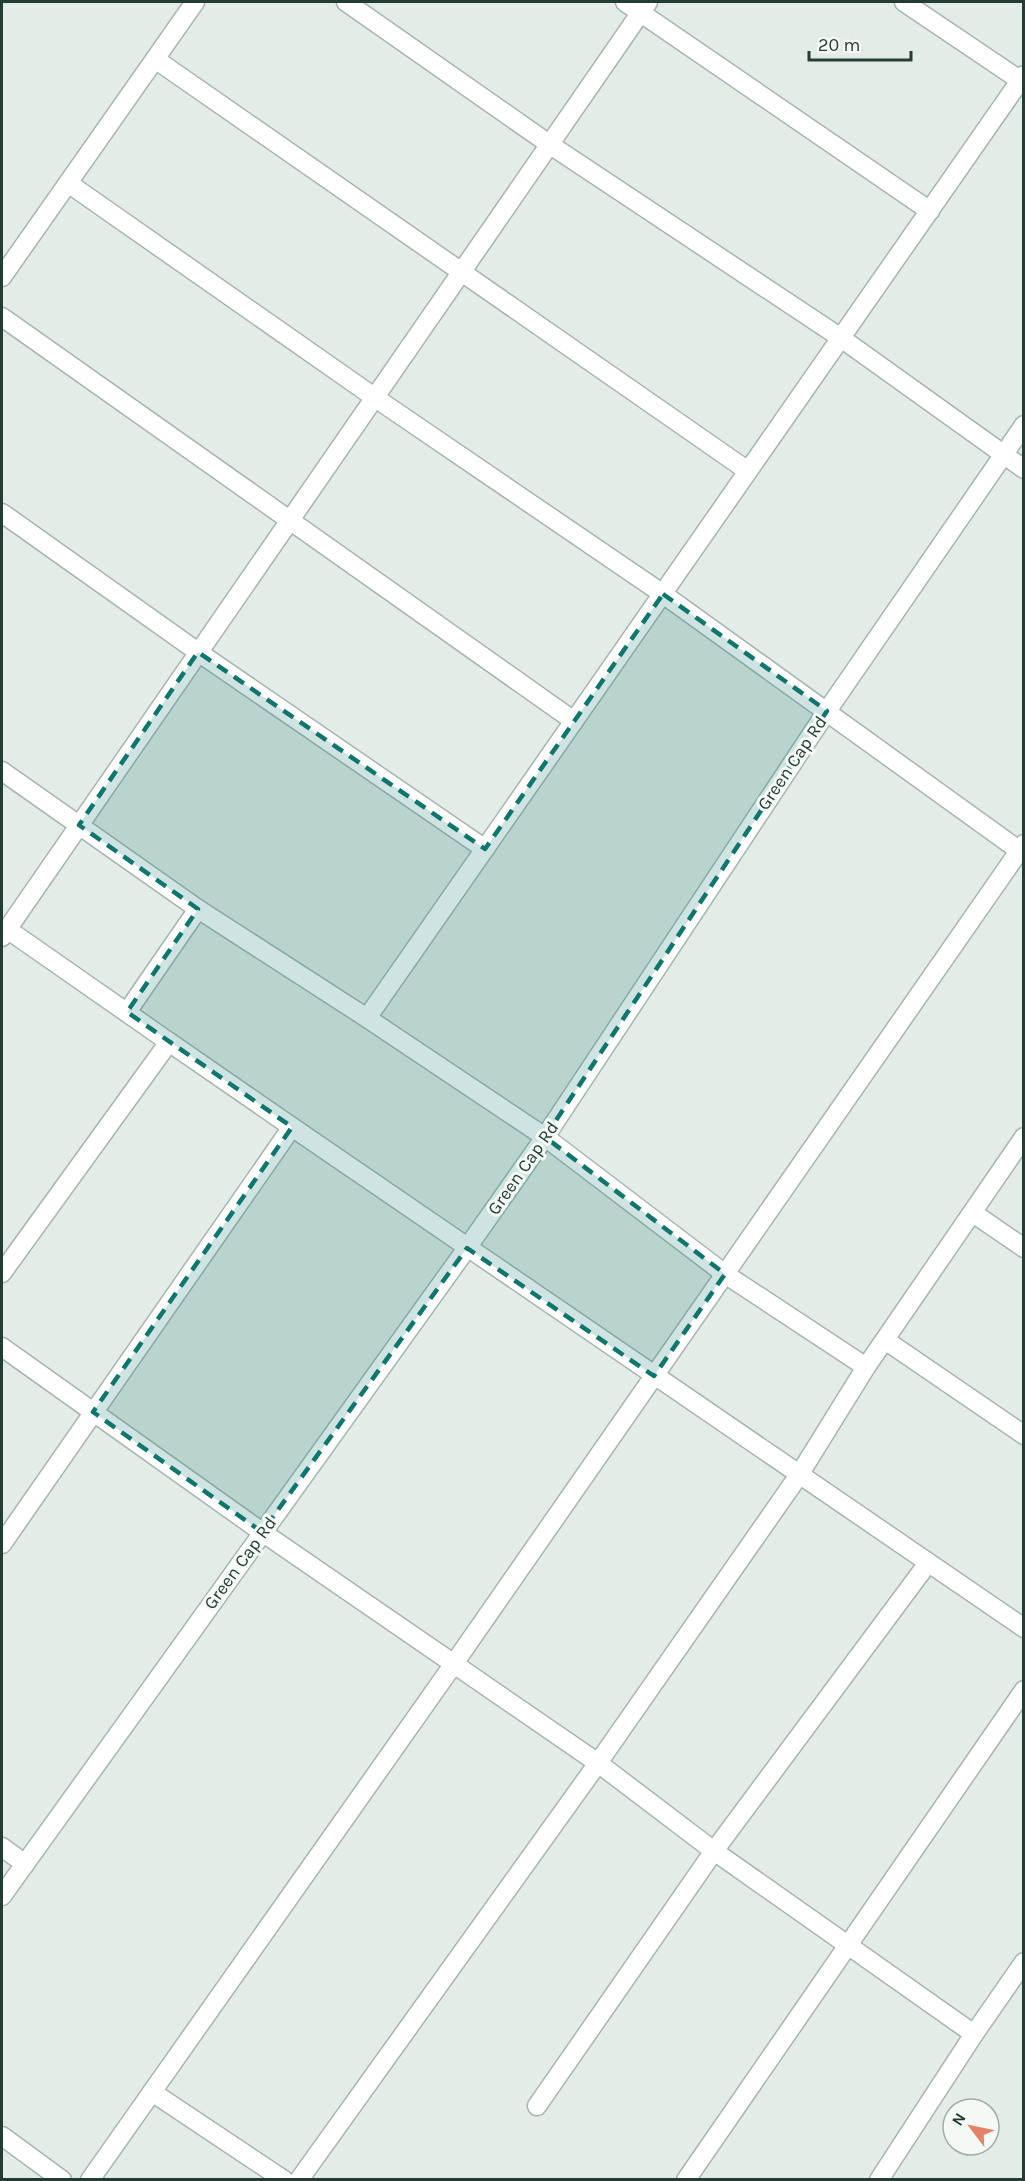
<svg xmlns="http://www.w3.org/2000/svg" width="1025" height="2181" font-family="Karla,sans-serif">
<rect width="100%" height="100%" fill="#e4ece8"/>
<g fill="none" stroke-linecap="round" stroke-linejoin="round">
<!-- street casing -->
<g stroke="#a7b4af" stroke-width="21">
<g id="street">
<path d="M346 2 549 144 841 338 1024 469"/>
<path d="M625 2 930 211"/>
<path d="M904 2 1024 83"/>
<path d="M155 59 748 471"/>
<path d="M68 183 374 397 663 594 1024 854"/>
<path d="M2 277 195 2"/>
<path d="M2 317 574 721"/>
<path d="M2 513 198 652 485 849"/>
<path d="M2 771 198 909 367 1018"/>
<path d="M2 937 648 2"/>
<path d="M127 1012 198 909"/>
<path d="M169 1042 292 1127"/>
<path d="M973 1213 1024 1248"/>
<path d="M2 1273 169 1042 7 929"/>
<path d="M885 1340 1024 1435"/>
<path d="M2 1347 262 1532 598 1763 714 1851 974 2034 879 2180"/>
<path d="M866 1367 725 1274 545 1137 367 1018 1024 75"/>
<path d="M2 1544 292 1127 1024 1628"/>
<path d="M2 1847 25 1864"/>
<path d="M974 2034 1024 1962"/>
<path d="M152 2092 453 1665 1024 844"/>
<path d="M537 2106 714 1851 928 1563"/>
<path d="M2 2136 62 2180"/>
<path d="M90 2180 152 2092 284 2180"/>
<path d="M299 2180 598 1763 799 1475 866 1367 1024 1137"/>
<path d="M686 2180 1024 1690"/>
</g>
</g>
<!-- secondary casing -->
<g stroke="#a3b7af" stroke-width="21">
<path id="secondary" d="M2 1896 467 1248 545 1137 827 711 1024 425"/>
</g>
<!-- street -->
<use href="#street" stroke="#fff" stroke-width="18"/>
<!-- secondary -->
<use href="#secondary" stroke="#fff" stroke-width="18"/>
</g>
<!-- marked area -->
<path fill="#0f766e" fill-opacity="0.2" stroke="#0f766e" stroke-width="4.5" stroke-dasharray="12 8" stroke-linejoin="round" d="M663 594 827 711 545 1137 725 1274 654 1376 467 1248 262 1532 93 1412 292 1127 127 1012 198 909 79 825 198 652 485 849Z"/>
<g text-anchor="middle" stroke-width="6" stroke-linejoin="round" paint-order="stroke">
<!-- street labels -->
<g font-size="18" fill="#253c35" stroke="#f4f9f6">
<text transform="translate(792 763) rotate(-56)" y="6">Green Cap Rd</text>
<text transform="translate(523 1168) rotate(-55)" y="6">Green Cap Rd</text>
<text transform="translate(240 1563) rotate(-54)" y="6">Green Cap Rd</text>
</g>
</g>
<!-- border -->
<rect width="1025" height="2181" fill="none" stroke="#253c35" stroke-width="6"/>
<!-- north arrow -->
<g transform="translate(971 2127) rotate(302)"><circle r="28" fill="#f4f9f6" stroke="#a1ada9" stroke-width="1.5"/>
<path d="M0-4.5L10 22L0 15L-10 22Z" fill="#e58369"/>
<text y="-9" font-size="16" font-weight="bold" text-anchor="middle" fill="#253c35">N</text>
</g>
<!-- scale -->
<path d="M809 51v9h102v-9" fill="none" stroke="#253c35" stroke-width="3"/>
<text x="818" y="51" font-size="18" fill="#253c35" stroke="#f4f9f6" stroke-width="4.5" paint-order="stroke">20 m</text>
</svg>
